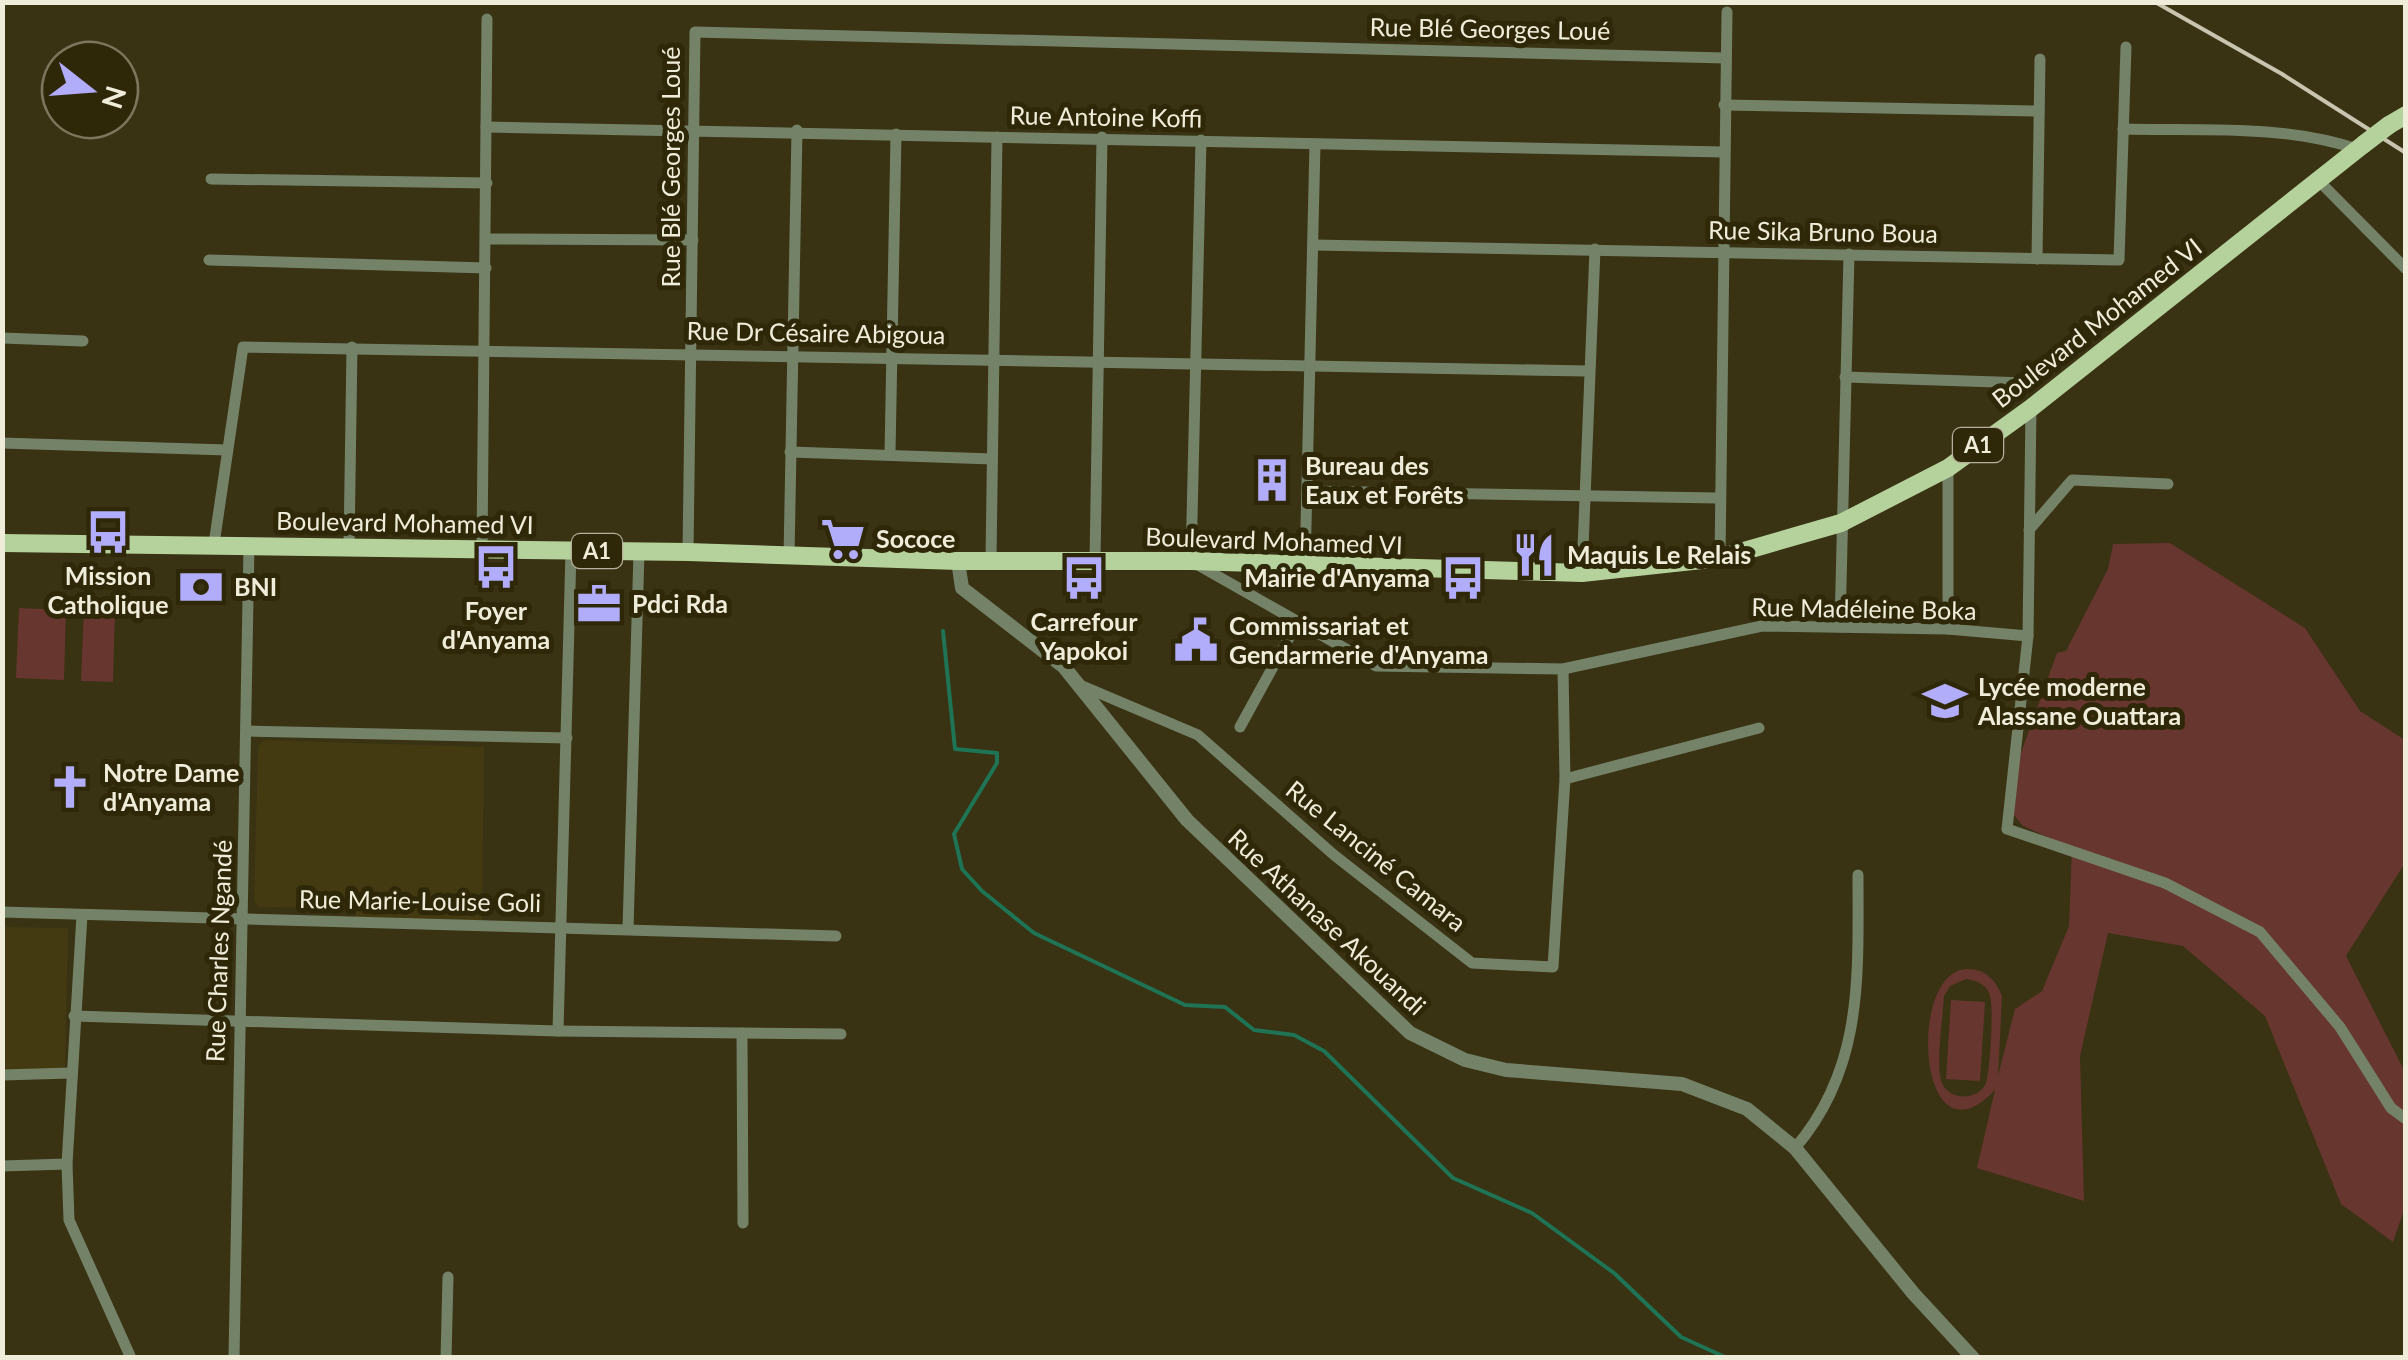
<svg xmlns="http://www.w3.org/2000/svg" width="2408" height="1360" font-family="Lato,sans-serif">
<rect width="100%" height="100%" fill="#393213"/>
<!-- built -->
<g fill="#433a12">
<path d="M265 740 484 747 482 924 356 921V909L259 907 254 901 258 746Z"/>
<path d="M3 927 68 928 65 1071 3 1069Z"/>
</g>
<!-- green -->
<g fill="#67362f" fill-rule="evenodd">
<path d="M2170 543 2305 628 2360 711 2405 740V863L2346 956 2405 1072V1207L2393 1242 2341 1204 2265 1016 2183 946 2108 933 2080 1056 2084 1201 1977 1168 1995 1090C1917 1173 1906 968 1968 969 1986 969 1996 981 2002 996L1998 1076 2015 1009 2042 991 2069 926 2072 848 2023 826 2014 815 2018 761 2057 653 2066 651 2108 569 2113 544ZM1966 979C1977 981 1987 984 1990 996 1994 1008 1990 1071 1986 1083 1978 1101 1950 1101 1942 1083 1935 1067 1943 1016 1944 996L1950 986Z"/>
<path d="M84 607 115 608 113 682 81 681Z"/>
<path d="M19 608 66 610 64 680 16 678Z"/>
<path d="M1951 1000 1985 1002 1980 1081 1946 1079Z"/>
</g>
<g fill="none" stroke-linecap="round" stroke-linejoin="round">
<!-- stream -->
<path stroke="#1e7455" stroke-width="4" d="M943 631 955 749 997 753V763L954 834 962 869 982 891 1034 933 1185 1005 1225 1007 1254 1030 1294 1035 1324 1051 1453 1178 1532 1213 1614 1273 1681 1337 1727 1358"/>
<!-- minor -->
<g stroke="#748268" stroke-width="11">
<path d="M1724 105 2039 111"/>
<path d="M486 127 1724 152"/>
<path d="M2123 129C2201 131 2282 124 2357 149"/>
<path d="M1201 140 1191 561 1376 666 1563 669 1762 626 1948 629 2028 636"/>
<path d="M211 179 487 183"/>
<path d="M2321 183 2406 269"/>
<path d="M487 239 693 240"/>
<path d="M1313 245 2119 260 2126 47"/>
<path d="M2037 259 2040 59"/>
<path d="M209 260 486 268"/>
<path d="M2 338 83 341"/>
<path d="M1845 377 2027 383"/>
<path d="M2031 408 2028 636 2007 829 2165 883 2260 932 2340 1027 2391 1108 2406 1119"/>
<path d="M2 443 227 450"/>
<path d="M790 452 992 459"/>
<path d="M890 454 896 134"/>
<path d="M1948 468V629"/>
<path d="M1308 491 1717 498"/>
<path d="M2029 530 2072 480 2168 484"/>
<path d="M214 544 243 347 1587 371"/>
<path d="M349 547 352 347"/>
<path d="M482 549 487 19"/>
<path d="M688 552 695 32 1725 58"/>
<path d="M789 557 797 130"/>
<path d="M1720 558 1727 12"/>
<path d="M991 559 997 137"/>
<path d="M1095 561 1102 137"/>
<path d="M1305 568 1315 144"/>
<path d="M1582 573 1595 249"/>
<path d="M1840 627 1849 254"/>
<path d="M1080 685 1198 735 1334 855 1472 963 1553 967 1565 779 1563 669"/>
<path d="M1240 727 1297 623"/>
<path d="M247 731 567 738"/>
<path d="M1565 779 1759 728"/>
<path d="M2 912 836 936"/>
<path d="M82 915 67 1164 69 1220 131 1358"/>
<path d="M628 929 639 552"/>
<path d="M74 1016 558 1031 841 1034"/>
<path d="M558 1031 571 551"/>
<path d="M742 1033 743 1223"/>
<path d="M2 1075 71 1073"/>
<path d="M1795 1148C1864 1068 1858 975 1858 875"/>
<path d="M2 1166 67 1164"/>
<path d="M234 1358 249 545"/>
<path d="M446 1358 448 1277"/>
</g>
<!-- tertiary -->
<path stroke="#748268" stroke-width="14" d="M958 561 962 588 1064 667 1187 820 1410 1033 1465 1060 1506 1070 1682 1084 1747 1109 1795 1148 1913 1293 1973 1358"/>
<!-- primary -->
<g stroke="#b6d29c" stroke-width="18">
<path d="M2389 125 2406 115"/>
<path d="M2 543 688 552 958 561H1191L1582 573 1720 558 1841 523 1948 468 2031 408 2364 144"/>
</g>
<!-- rail -->
<path stroke="#c9c4b0" stroke-width="4" d="M2155 2 2282 74 2406 153"/>
<!-- primary-bridge -->
<path stroke="#b6d29c" stroke-width="18" d="M2364 144 2389 125"/>
</g>
<!-- icons -->
<defs>
<g id="building-bare" transform="scale(3.45)"><path d="M-4-6H4V6H1V3H-1V6H-4ZM-2.5-4.3h1.7v1.8h-1.7ZM.8-4.3h1.7v1.8H.8ZM-2.5-1h1.7V.8h-1.7ZM.8-1h1.7V.8H.8Z" fill="#b2adfa" stroke="#2f2808" stroke-width="2.5" paint-order="stroke"/></g>
<g id="bus-bare" transform="scale(3.45)"><path d="M-5-6H5V4H4V6H2V4H-2V6H-4V4H-5ZM-3.5-4V0h7V-4ZM-3.5 1.2v1.5H-2V1.2ZM2 1.2v1.5H3.5V1.2Z" fill="#b2adfa" stroke="#2f2808" stroke-width="2.5" paint-order="stroke"/></g>
<g id="supermarket-bare" transform="scale(3.45)"><path d="M-6-5.5h2.5l.6 2H6L4.5 2H-2.5L-4.4-4H-6ZM-1.5 3.2a1.3 1.3 0 1 0 .1 0ZM3 3.2a1.3 1.3 0 1 0 .1 0Z" fill="#b2adfa" stroke="#2f2808" stroke-width="2.5" paint-order="stroke"/></g>
<g id="restaurant-bare" transform="scale(3.45)"><path d="M-5-6h1v4h1v-4h1v4h1v-4h1v5L-1.5 .5V6h-2V.5L-5-1ZM5-6V6H3V1.5H1.5Q1.5-4 5-6Z" fill="#b2adfa" stroke="#2f2808" stroke-width="2.5" paint-order="stroke"/></g>
<g id="bank-bare" transform="scale(3.45)"><path d="M-6-4H6V4H-6ZM0-2.3a2.3 2.3 0 1 0 0 4.6a2.3 2.3 0 1 0 0-4.6Z" fill="#b2adfa" stroke="#2f2808" stroke-width="2.5" paint-order="stroke"/></g>
<g id="office-bare" transform="scale(3.45)"><path d="M-6-3h4V-5.5h4V-3h4V5H-6ZM-1-4.5V-3h2v-1.5ZM-6 0V1H6V0Z" fill="#b2adfa" stroke="#2f2808" stroke-width="2.5" paint-order="stroke"/></g>
<g id="civic-bare" transform="scale(3.45)"><path d="M-.6-6.5H3V-4.5H.6V-3L4-1V1h2V6H-6V1h2V-1L-.6-3ZM-1.2 2.5V6h2.4V2.5Z" fill="#b2adfa" stroke="#2f2808" stroke-width="2.5" paint-order="stroke"/></g>
<g id="school-bare" transform="scale(3.45)"><path d="M0-5L7-2L0 1L-7-2ZM-4 1L0 2.5L4 1V4Q0 6-4 4Z" fill="#b2adfa" stroke="#2f2808" stroke-width="2.5" paint-order="stroke"/></g>
<g id="church-bare" transform="scale(3.45)"><path d="M-1.2-6h2.4v3.5h3.3v2.4h-3.3V6h-2.4V-.1h-3.3v-2.4h3.3Z" fill="#b2adfa" stroke="#2f2808" stroke-width="2.5" paint-order="stroke"/></g>
</defs>
<g fill-rule="evenodd">
<use href="#building-bare" x="1272" y="480"/>
<use href="#bus-bare" x="108" y="532"/>
<use href="#supermarket-bare" x="843" y="539"/>
<use href="#restaurant-bare" x="1534" y="555"/>
<use href="#bus-bare" x="496" y="567"/>
<use href="#bus-bare" x="1084" y="578"/>
<use href="#bus-bare" x="1463" y="578"/>
<use href="#bank-bare" x="201" y="587"/>
<use href="#office-bare" x="599" y="604"/>
<use href="#civic-bare" x="1196" y="640"/>
<use href="#school-bare" x="1945" y="701"/>
<use href="#church-bare" x="70" y="787"/>
</g>
<g text-anchor="middle" stroke-width="10" stroke-linejoin="round" paint-order="stroke">
<!-- shield labels -->
<g fill="#2f2808" stroke="#b6b19b" stroke-width="2.5">
<rect x="1953" y="428" width="50" height="34" rx="8"/>
<rect x="572" y="534" width="50" height="34" rx="8"/>
</g>
<g font-size="22" font-weight="bold" fill="#f0ecda">
<text x="1978" y="453">A1</text>
<text x="597" y="559">A1</text>
</g>
<!-- street labels -->
<g font-size="25" fill="#f0ecda" stroke="#2f2808">
<text transform="translate(1490 29) rotate(1)" y="9">Rue Blé Georges Loué</text>
<text transform="translate(1106 117) rotate(1)" y="9">Rue Antoine Koffi</text>
<text transform="translate(671 167) rotate(-90)" y="9">Rue Blé Georges Loué</text>
<text transform="translate(1823 232) rotate(1)" y="9">Rue Sika Bruno Boua</text>
<text transform="translate(2097 323) rotate(-38)" y="9">Boulevard Mohamed VI</text>
<text transform="translate(816 333) rotate(1)" y="9">Rue Dr Césaire Abigoua</text>
<text transform="translate(405 523) rotate(1)" y="9">Boulevard Mohamed VI</text>
<text transform="translate(1274 541) rotate(2)" y="9">Boulevard Mohamed VI</text>
<text transform="translate(1864 609) rotate(1)" y="9">Rue Madéleine Boka</text>
<text transform="translate(1376 856) rotate(39)" y="9">Rue Lanciné Camara</text>
<text transform="translate(420 901) rotate(1)" y="9">Rue Marie-Louise Goli</text>
<text transform="translate(1327 922) rotate(43)" y="9">Rue Athanase Akouandi</text>
<text transform="translate(219 951) rotate(-88)" y="9">Rue Charles Ngandé</text>
</g>
<!-- poi labels -->
<g font-size="25" font-weight="bold" fill="#f0ecda" stroke="#2f2808" text-anchor="start">
<text x="1305" y="475">Bureau des<tspan x="1305" dy="29">Eaux et Forêts</tspan></text>
<text x="876" y="548">Sococe</text>
<text x="1567" y="564">Maquis Le Relais</text>
<text x="108" y="585" text-anchor="middle">Mission<tspan x="108" dy="29">Catholique</tspan></text>
<text x="1430" y="587" text-anchor="end">Mairie d'Anyama</text>
<text x="234" y="596">BNI</text>
<text x="632" y="613">Pdci Rda</text>
<text x="496" y="620" text-anchor="middle">Foyer<tspan x="496" dy="29">d'Anyama</tspan></text>
<text x="1084" y="631" text-anchor="middle">Carrefour<tspan x="1084" dy="29">Yapokoi</tspan></text>
<text x="1229" y="635">Commissariat et<tspan x="1229" dy="29">Gendarmerie d'Anyama</tspan></text>
<text x="1978" y="696">Lycée moderne<tspan x="1978" dy="29">Alassane Ouattara</tspan></text>
<text x="103" y="782">Notre Dame<tspan x="103" dy="29">d'Anyama</tspan></text>
</g>
</g>
<!-- border -->
<rect width="2408" height="1360" fill="none" stroke="#f0ecda" stroke-width="10"/>
<!-- north arrow -->
<g transform="translate(90 90) rotate(107)"><circle r="48" fill="#2f2808" stroke="#7c765c" stroke-width="2.5"/>
<path d="M0-8L18 38L0 25L-18 38Z" fill="#b2adfa"/>
<text y="-15" font-size="28" font-weight="bold" text-anchor="middle" fill="#f0ecda">N</text>
</g>
</svg>
